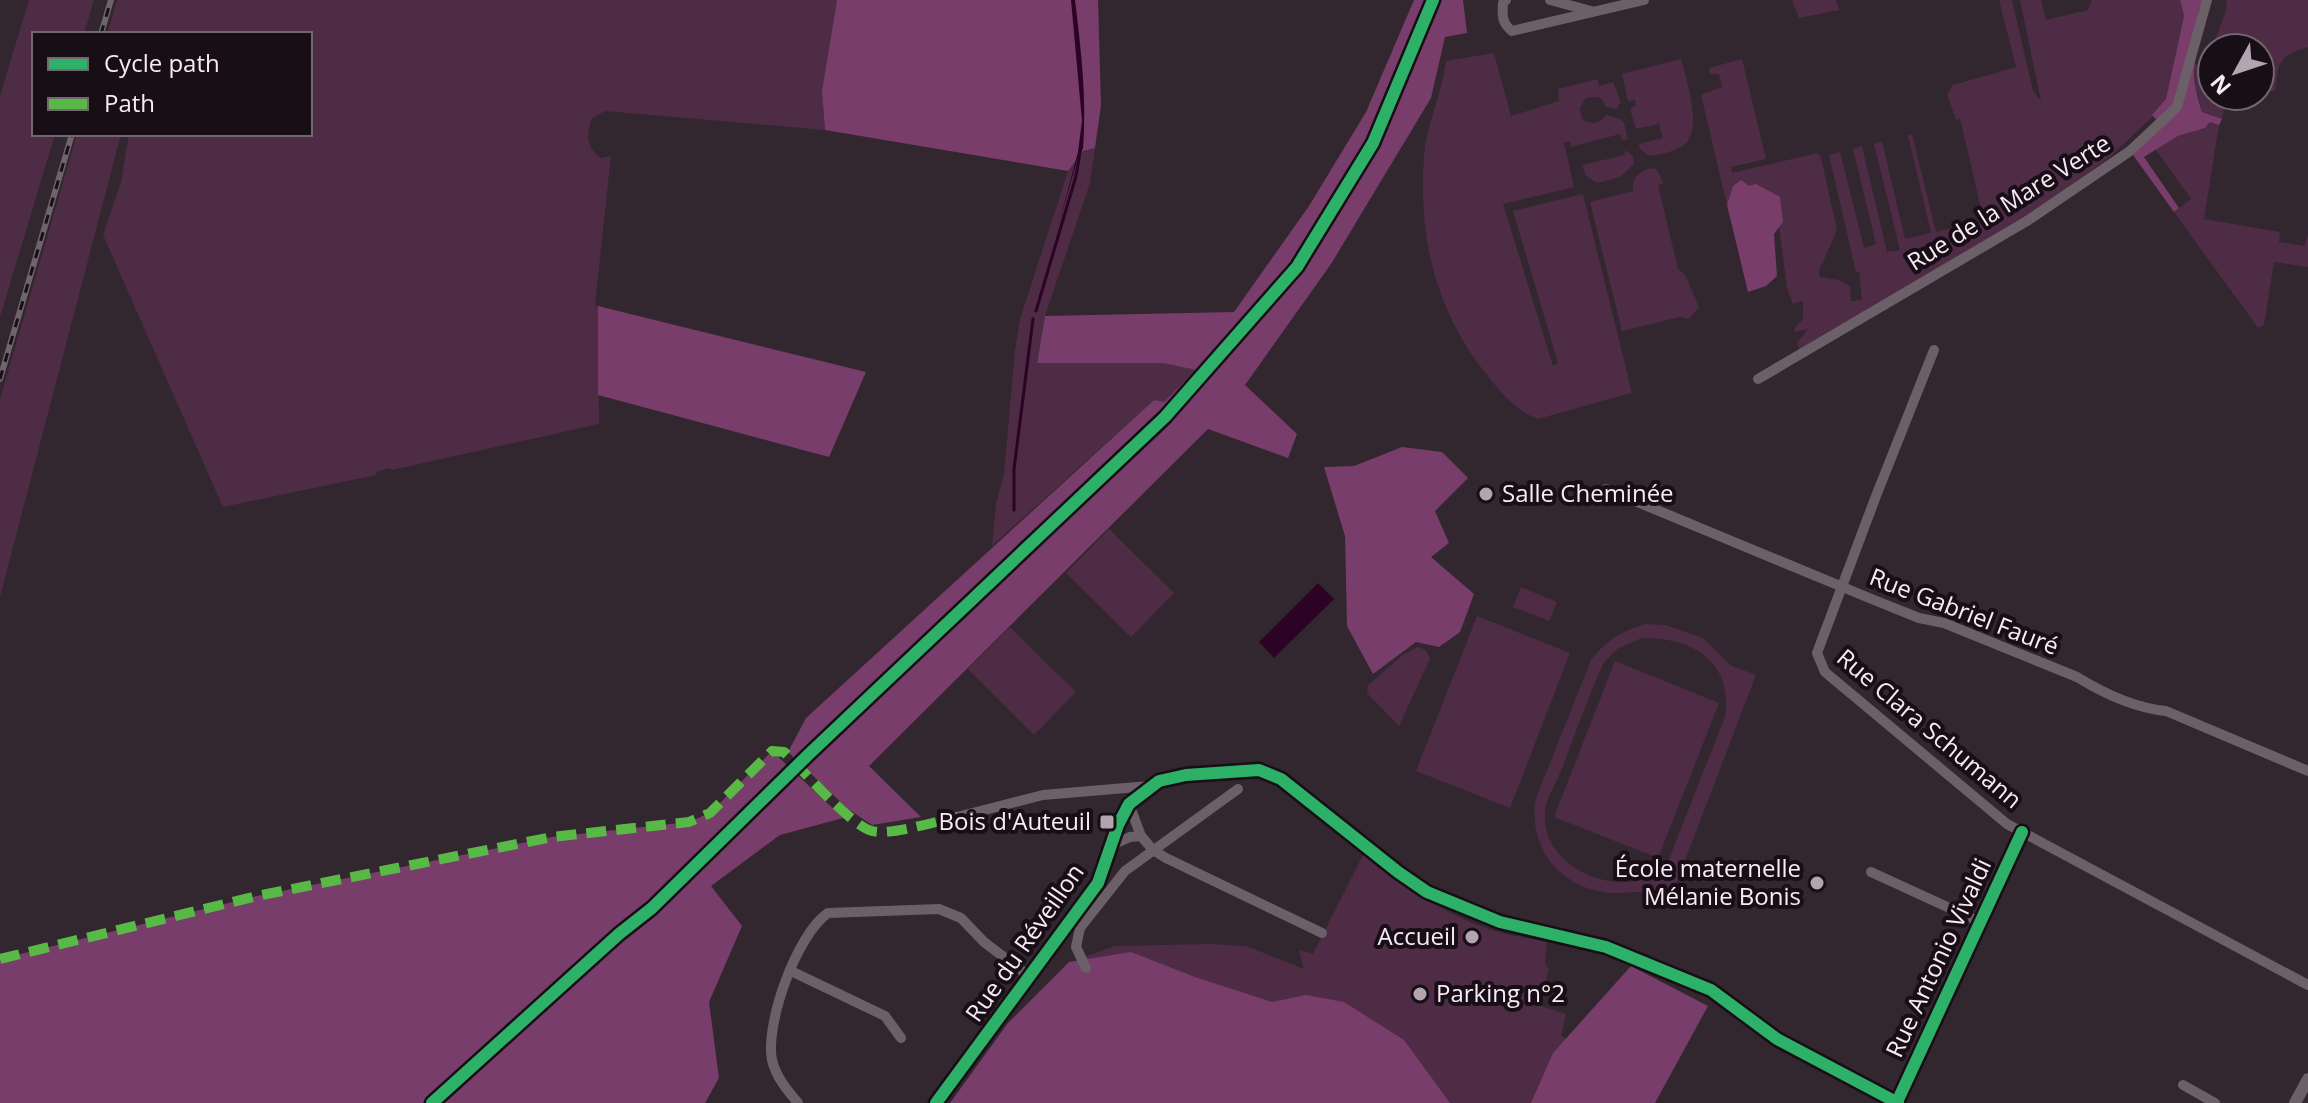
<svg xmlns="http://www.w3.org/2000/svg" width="2308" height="1103" font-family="'Open Sans',sans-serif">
<rect width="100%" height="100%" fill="#32262f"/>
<!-- green -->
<g fill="#4e2c45" fill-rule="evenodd">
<path d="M29 0H94L84 34H34V134H55L0 317V96Z"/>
<path d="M117 0H837L822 91 825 130 605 111 592 118C586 135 586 147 601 158L611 156 595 305 598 306 599 424 392 470 390 468 376 472V475L223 507 103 235 121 182 129 134H310V34H107Z"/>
<path d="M1792 0H1836L1839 10 1799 18Z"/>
<path d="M1999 0H2012L2033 91 2041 101 2020 0H2041L2046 20 2088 10 2092 0H2180L2184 16 2166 100 2153 116 2111 156 2029 216 1799 349 1797 343 1808 329 1795 332 1794 329 1803 319V301L1793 304 1787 288 1779 227 1783 222 1749 186H1733L1727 205 1701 95 1722 87 1719 74H1710L1709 68 1742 59 1766 159 1731 167 1732 173 1818 153 1821 158 1837 230 1819 271 1820 277 1838 280 1850 286 1851 301 1862 300 1859 271 1856 272 1829 155 1840 152 1864 248 1876 244 1853 149 1862 146 1887 252 1900 250 1874 144 1882 141 1905 239 1931 233 1908 135 1912 134 1936 232 1949 229 1956 235 1984 221 1960 119 1956 120 1947 94 1953 85 2016 67Z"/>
<path d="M2227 0H2308V47C2278 56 2279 61 2275 91L2260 90V48H2212V96H2226L2222 119 2202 112 2196 87 2194 64 2205 65 2225 14Z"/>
<path d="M1494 53 1511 116 1559 101 1558 89 1597 79 1599 86 1613 82 1621 103 1618 105V109L1606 107 1602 99 1597 97 1586 98 1580 108 1582 119C1591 125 1599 125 1606 115 1629 121 1622 120 1628 139L1622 140 1620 134 1571 147 1570 141 1564 143 1574 187 1503 204 1553 366 1558 363 1513 211 1583 194 1631 389V393L1538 419C1519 413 1499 391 1487 375 1436 312 1418 238 1424 157 1426 125 1442 93 1446 61Z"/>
<path d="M1681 59C1686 78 1703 129 1685 144 1676 152 1661 154 1649 156L1640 149 1639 144 1663 138 1659 124 1636 129 1630 109 1636 105 1635 100 1628 101 1622 74Z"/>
<path d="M2210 122 2219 125 2204 219 2280 232 2279 242 2304 246 2308 236V267L2274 262 2264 325 2258 328 2174 212 2191 199 2155 149 2178 136 2205 128Z"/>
<path d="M77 134H121L0 597V399Z"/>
<path d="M1095 148 1090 183 1045 316 1037 362 1163 363 1196 370 1164 402 1154 400 992 546 996 504 1004 474 1015 350 1020 319 1068 171 1083 151Z"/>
<path d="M1625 150 1633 156 1634 164 1620 177 1597 183 1586 176 1582 165 1625 155Z"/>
<path d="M1651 168 1656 169 1664 183 1658 185 1678 269 1685 275 1699 307 1689 319 1680 317 1622 331 1590 202 1633 191C1632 177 1638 172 1651 168Z"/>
<path d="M1109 529 1174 593 1131 637 1066 573Z"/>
<path d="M1521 587 1557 602 1549 621 1513 607Z"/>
<path d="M1477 616 1570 653 1510 808 1416 771Z"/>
<path d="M1646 624 1666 625 1703 638 1730 665 1756 675 1669 902C1660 899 1649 892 1640 892 1624 892 1614 895 1597 891 1553 881 1528 841 1536 798L1591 660C1607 640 1621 631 1646 624ZM1642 638C1692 637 1734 662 1725 717L1669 859C1650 879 1631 887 1604 880 1573 873 1541 847 1545 811 1546 799 1556 783 1561 771 1575 734 1588 697 1604 662L1617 649Z"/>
<path d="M1010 627 1076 692 1034 735 968 669Z"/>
<path d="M1418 647 1426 650 1430 659 1399 726 1367 693 1368 685 1404 654Z"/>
<path d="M1615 661 1719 703 1658 858 1554 817Z"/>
<path d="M1363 855C1397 883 1450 917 1492 930 1510 936 1529 938 1547 942L1545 963 1549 970 1538 1005 1566 1014 1561 1036 1567 1039 1547 1103H963L1084 957 1115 946 1210 944 1246 946 1304 969 1299 950 1313 954Z"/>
</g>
<!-- forest -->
<g fill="#783d6a">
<path d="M837 0H1098L1101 105 1095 148 1083 151 1068 171 825 130 822 91Z"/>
<path d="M1414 0H1463L1467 33 1445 37 1431 98 1331 264 1245 385 1297 434 1288 458 1208 429 869 766 921 817 872 825 848 809 788 752 806 718 1154 400 1164 402 1196 370 1163 363H1037L1045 316 1234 312 1309 206 1366 112Z"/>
<path d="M2180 0H2203L2198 12C2207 36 2199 38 2195 61 2192 78 2197 96 2202 112L2222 119 2219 125 2210 122 2205 128 2178 136 2144 157 2179 208 2174 212 2133 155 2162 126 2152 115 2166 99 2184 16Z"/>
<path d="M1741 180 1749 186 1756 184 1780 197 1783 222 1774 234 1777 276 1766 286 1748 292 1727 205 1733 186Z"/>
<path d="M598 306 866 372 829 457 598 395Z"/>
<path d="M1402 447 1442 452 1468 478 1435 511 1449 543 1431 557 1474 594 1460 632 1439 647 1416 642 1373 674 1347 626 1345 536 1324 467 1354 466Z"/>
<path d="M772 751 843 818 780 835 711 886 742 926 709 1002 719 1078 705 1103H0V959L257 896 552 837 689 822 710 813Z"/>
<path d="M1131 952 1195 977 1272 1002 1306 995 1344 1002 1404 1040 1450 1103H950L1008 1023 1069 962Z"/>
<path d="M1631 966 1708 1006 1655 1103H1531L1553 1053Z"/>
</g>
<!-- water -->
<g fill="#2c0324">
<path d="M1071 0H1075C1081 50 1087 99 1083 149L1080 150 1058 227 1078 152 1082 121Z"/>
<path d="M1318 583 1334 599 1274 658 1259 642Z"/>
</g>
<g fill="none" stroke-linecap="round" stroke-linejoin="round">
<!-- stream -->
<g stroke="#2c0324" stroke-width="3">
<path d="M1036 311 1076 176 1081 147"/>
<path d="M1014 510V469L1033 319"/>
</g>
<!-- minor -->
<g stroke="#6b6068" stroke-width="10">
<path d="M1506 0 1503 3C1502 16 1502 23 1512 31L1644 0"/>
<path d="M1550 0 1591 11"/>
<path d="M1934 350 1876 496 1817 653 1825 672 2007 824 2308 985"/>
<path d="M1758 379 2027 221 2130 151 2177 107 2207 0"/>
<path d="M1606 489 1874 600 1919 618 1944 623 2077 677C2103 693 2135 708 2166 711L2308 771"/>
<path d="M1129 804 1141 836"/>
<path d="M957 817 1043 795 1149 786"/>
<path d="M1112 845 1130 837 1141 836 1153 850 1166 858 1322 933"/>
<path d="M1871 872 1980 922"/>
<path d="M1086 968 1076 947 1080 928 1125 871 1238 789"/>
<path d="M791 971 885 1016 901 1038"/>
<path d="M2183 1085 2215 1103"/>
<path d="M1897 1102 2022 832"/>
<path d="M798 1103C787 1090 776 1077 772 1060 765 1023 797 934 828 913L939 909 961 918 984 942 1030 977"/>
<path d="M936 1103 1098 883 1118 825 1129 804 1159 781 1186 775 1259 770 1281 779 1398 872 1427 892 1500 922 1606 947 1711 990 1777 1039 1898 1103"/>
</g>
<!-- tertiary -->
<path stroke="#6b6068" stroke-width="12" d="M2295 1103 2308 1079"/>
<!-- rail casing -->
<g stroke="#6e646b" stroke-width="6">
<g id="rail">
<path d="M101 34 111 0"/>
<path d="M0 379 72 134"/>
</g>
</g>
<!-- rail -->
<use href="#rail" stroke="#180e16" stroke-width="3" stroke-dasharray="9" stroke-linecap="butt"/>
<!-- quiet -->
<path stroke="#58b947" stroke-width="10" stroke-dasharray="20 10" stroke-linecap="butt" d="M0 959 257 896 552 837 689 822 710 813 772 751 784 752C802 769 851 826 872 831 890 836 937 821 957 817"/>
<!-- cycleway casing -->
<g stroke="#180e16" stroke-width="17">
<g id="cycleway">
<path d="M1897 1102 2022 832"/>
<path d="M432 1103 619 934 652 908 808 755 1165 417 1297 267 1373 143 1433 0"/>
<path d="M936 1103 1098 883 1118 825 1129 804 1159 781 1186 775 1259 770 1281 779 1398 872 1427 892 1500 922 1606 947 1711 990 1777 1039 1898 1103"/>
</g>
</g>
<!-- cycleway -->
<use href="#cycleway" stroke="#2db169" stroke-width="12"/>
</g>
<!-- markers -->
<g fill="#b3a5b0" stroke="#180e16" stroke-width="3">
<circle cx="1486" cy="494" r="8"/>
<rect x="1099" y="814" width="16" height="16" rx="4"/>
<circle cx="1817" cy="883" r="8"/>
<circle cx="1472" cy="937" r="8"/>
<circle cx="1420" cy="994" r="8"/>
</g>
<g text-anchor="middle" stroke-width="8" stroke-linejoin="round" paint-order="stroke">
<!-- street labels -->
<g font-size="24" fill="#f9eaf5" stroke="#180e16">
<text transform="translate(2009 203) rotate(-32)" y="8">Rue de la Mare Verte</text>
<text transform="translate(1964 612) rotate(21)" y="8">Rue Gabriel Fauré</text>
<text transform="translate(1929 729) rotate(40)" y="8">Rue Clara Schumann</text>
<text transform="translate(1025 943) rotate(-55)" y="8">Rue du Réveillon</text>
<text transform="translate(1939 958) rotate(-65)" y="8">Rue Antonio Vivaldi</text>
</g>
<!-- poi labels -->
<g font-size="24" fill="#f9eaf5" stroke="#180e16" text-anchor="end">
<text x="1502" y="502" text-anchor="start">Salle Cheminée</text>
<text x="1091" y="830">Bois d'Auteuil</text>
<text x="1801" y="877">École maternelle<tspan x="1801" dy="28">Mélanie Bonis</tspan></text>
<text x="1456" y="945">Accueil</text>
<text x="1436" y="1002" text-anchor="start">Parking n°2</text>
</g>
</g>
<!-- legend -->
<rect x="32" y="32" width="280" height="104" fill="#180e16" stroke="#72666f" stroke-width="2"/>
<rect x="48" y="58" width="40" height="12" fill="#2db169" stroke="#72666f" stroke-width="2"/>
<text x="104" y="72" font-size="24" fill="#f9eaf5">Cycle path</text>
<rect x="48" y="98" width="40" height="12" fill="#58b947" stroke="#72666f" stroke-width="2"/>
<text x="104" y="112" font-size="24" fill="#f9eaf5">Path</text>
<!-- north arrow -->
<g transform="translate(2236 72) rotate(230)"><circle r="38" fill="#180e16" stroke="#72666f" stroke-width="2"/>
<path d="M0-6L14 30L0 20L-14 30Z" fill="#b3a5b0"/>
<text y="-12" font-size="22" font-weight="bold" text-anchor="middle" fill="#f9eaf5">N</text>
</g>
</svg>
